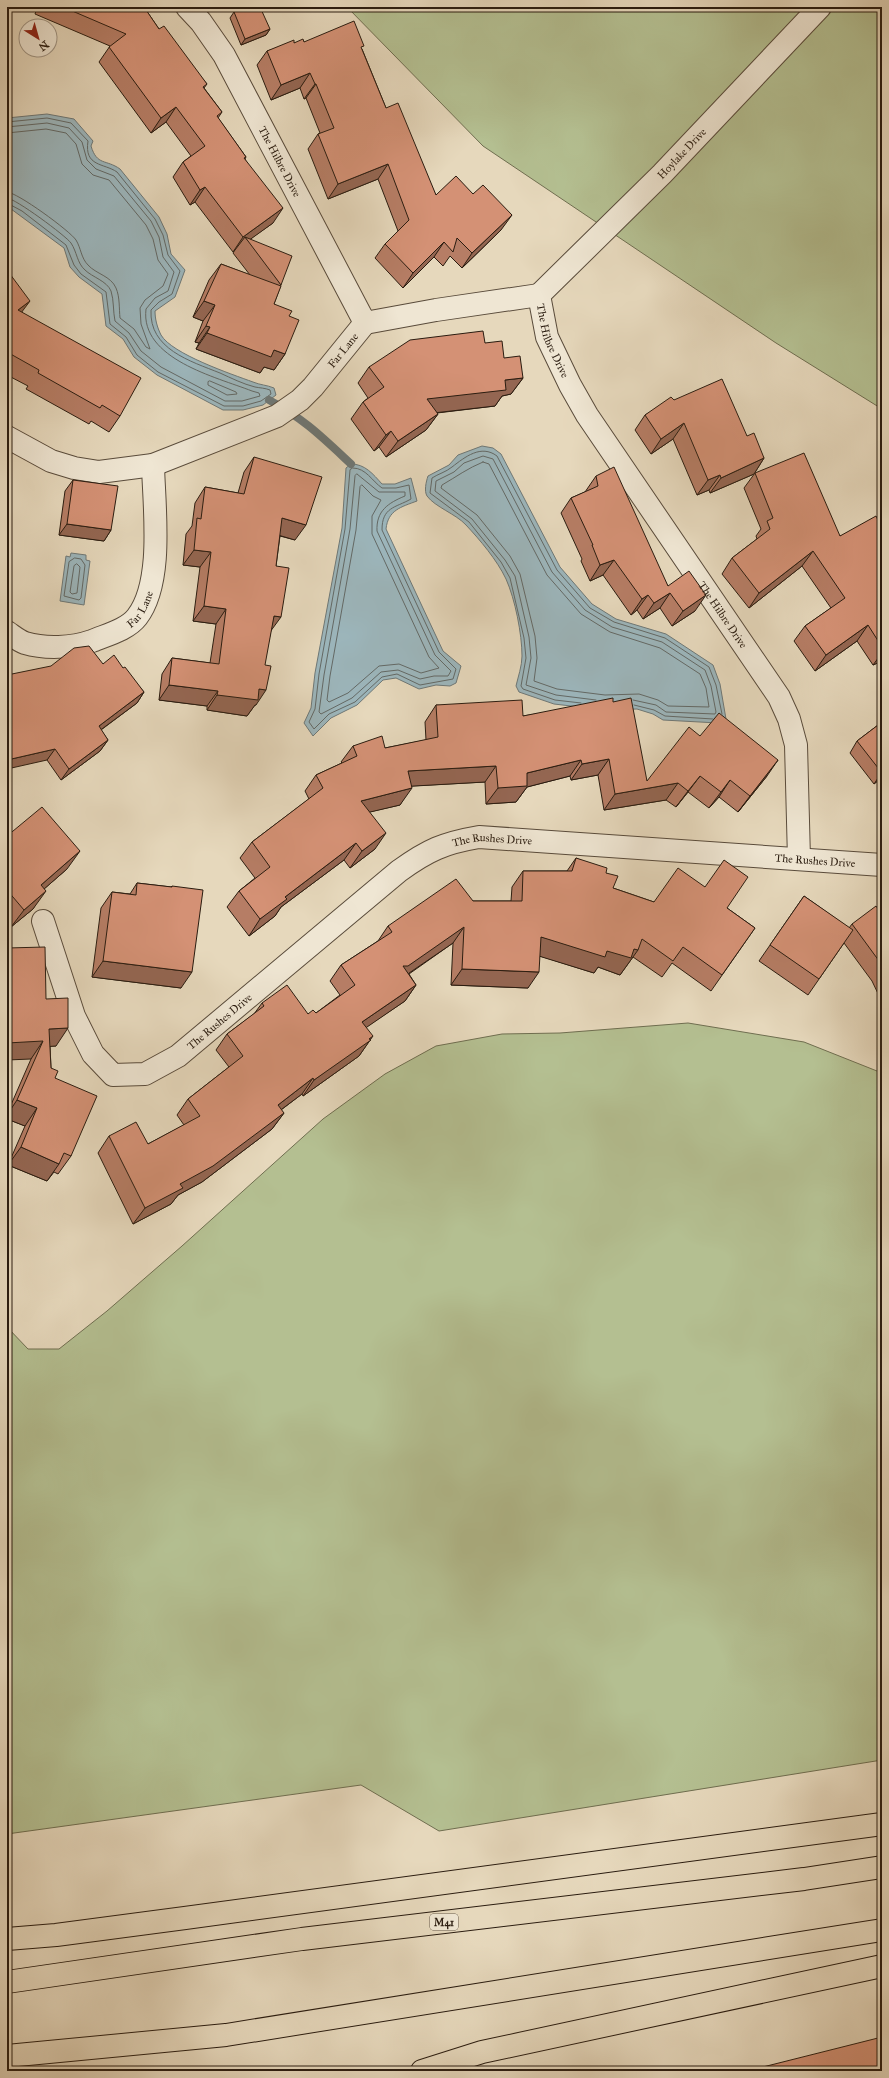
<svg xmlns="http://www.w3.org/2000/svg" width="889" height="2078" font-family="'IM FELL Great Primer',serif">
<rect width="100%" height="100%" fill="#e6d8bc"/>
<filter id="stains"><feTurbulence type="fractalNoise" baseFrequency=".005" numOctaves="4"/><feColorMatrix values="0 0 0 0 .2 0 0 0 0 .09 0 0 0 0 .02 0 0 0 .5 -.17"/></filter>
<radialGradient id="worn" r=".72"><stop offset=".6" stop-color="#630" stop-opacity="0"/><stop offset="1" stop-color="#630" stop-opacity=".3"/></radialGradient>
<!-- grass -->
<g fill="#b4bf91" stroke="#6f6e50">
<path d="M347 7H882V409L776 343 483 146Z"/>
<path d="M688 1023 804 1042 882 1073V1760L439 1831 361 1785 7 1834V1327L28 1349H59L107 1311 182 1246 323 1119 385 1074 436 1046 502 1034 560 1033Z"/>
</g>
<!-- water -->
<g fill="#9cb6bc" stroke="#6e7877">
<path d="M47 114 74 119 93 141 91 146C97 166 106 159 120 169L159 217 167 234 171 254 185 270 175 297 155 311C155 319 157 327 161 335 172 354 231 374 253 382 260 385 267 385 274 388L276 395 263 405 243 410H223L157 375 134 357 123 339 106 326 102 294 79 277 70 267 64 248 7 206V118Z"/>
<path d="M482 446 493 448 501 454 560 567 592 604 616 619 666 634 713 665 720 684 726 719 718 723 663 720 653 714 637 709 605 710 554 704 519 692 516 686C518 677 522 666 522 656 522 634 515 599 506 579 497 560 480 540 466 525 456 514 435 507 427 496 424 491 426 482 428 476L449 465 458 455Z"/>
<path d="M351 464C365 464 373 474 382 484H395L411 478 417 501C401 507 388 510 386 529L443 651 461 666 456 683 450 686 436 685 419 689 396 678 383 680 357 705 331 718 313 736 304 723 311 708 315 673 342 528 346 468Z"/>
<path d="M71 553 86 555V560L90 561 84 605 60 601 66 556 70 557Z"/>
</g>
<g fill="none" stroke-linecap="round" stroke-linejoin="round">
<!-- shore -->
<g stroke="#636966" stroke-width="1">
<path d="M7 122 47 118 71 123 88 141C84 167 104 163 117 172L155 219 163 235 168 255 180 271 172 294 159 302 151 310C149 349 190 361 220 373 231 378 243 384 255 387 260 388 265 388 270 390L271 394 261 401 243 406H224L158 372 137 355 126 337 110 324 106 292 81 274 74 265 66 245 22 211 7 203"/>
<path d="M7 127 47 123 69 128 82 142 87 160 96 169 114 176 151 221 159 237 163 257 174 272 168 291 155 298 146 309C140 359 216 377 252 391L259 393 260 396 242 401H225L161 367 141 351 129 333 115 321C113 312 114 300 111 291 107 281 92 277 85 270 77 263 77 252 71 243 66 236 15 198 7 198"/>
<path d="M7 133 46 129 66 133 76 144 82 164 93 175 109 180 146 225 153 239 158 260 168 274 163 286 145 300 140 308 141 324 150 349 146 347 134 329 120 318C119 309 120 297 116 288 111 276 96 274 88 265 81 258 81 248 76 240 70 231 17 192 7 192"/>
<path d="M210 381 236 392 237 394 227 395 208 385V382Z"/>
<path d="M483 462 489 464 547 575 581 614 610 632 660 648 700 674 706 688 709 707 668 706 658 700 639 694 605 695 557 689 534 681 537 658 535 636 520 574 510 556 477 515 441 488 442 485C456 477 468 468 483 462Z"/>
<path d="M353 468C366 468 372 481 382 488H396L409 485 411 499C395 508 382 507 382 530L439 652 456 669 453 679 420 685 397 674 382 677 355 702 329 714 314 729 309 722 315 709 319 674 345 529 350 470Z"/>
<path d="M357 474 379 492H405V496C388 503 376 511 377 531L435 655 451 671 448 676H434L420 679 398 670 381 672 352 698 321 714 319 712 324 675 350 529 355 476Z"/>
<path d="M362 485 373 496 381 500 372 516V534L429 657 439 668 421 673 399 664 379 666 348 693 329 702 327 700 330 676 356 530 360 487Z"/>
<path d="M75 558 81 559 85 565 81 598 79 600 64 596 69 562Z"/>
<path d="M77 564 80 567 77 593 72 594 70 592 74 566Z"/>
<path d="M596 700 556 695 526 685 531 658 529 637 515 576 505 560 472 519 435 491 436 481 454 472 464 463 483 456 493 459 552 572 585 610 612 627 662 642 705 670 711 686 716 712 715 714 666 712 656 705 633 700"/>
<path d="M581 703 555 700 523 689 521 686 526 658 524 638 510 578 501 562 469 522 430 493 432 478C438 474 446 472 452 467 465 457 481 444 497 456L557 570 590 608 614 622 665 638 709 667 716 685 722 714"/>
<path d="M634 705 654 710 665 716 713 719"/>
</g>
<!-- stream -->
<path stroke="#6e7877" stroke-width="8" d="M269 400C303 418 323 438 351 464"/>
<!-- street casing -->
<g stroke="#594b3b" stroke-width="24">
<g id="street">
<path id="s1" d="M187 7 201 22 224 55 365 323 436 310 539 295"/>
<path id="s2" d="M539 295 547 337 570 385 587 415 779 697 789 719 796 745 799 859"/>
<path id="s3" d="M539 295 662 174 820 7"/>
<path id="s4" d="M7 437 51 461 74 468 99 472 153 465 277 416 300 400 313 387 365 323"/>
<path id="s5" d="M7 632C13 636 19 641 25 643 45 649 72 648 92 641 106 635 127 630 137 617 164 582 154 508 153 465"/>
<path id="s6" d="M43 921 74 1016 93 1054 113 1075 145 1074 178 1056 399 871C428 850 444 843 479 837L882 865"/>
</g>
</g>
<!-- highway casing -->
<g stroke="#2a1c10" stroke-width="24">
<g id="highway">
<path d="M7 1939 56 1935 185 1918 882 1824"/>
<path d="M7 1982 302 1939 804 1879 882 1867"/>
<path d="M7 2056 226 2035 882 1930"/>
<path d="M422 2071 482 2052 882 1966"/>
</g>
</g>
<!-- street -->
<use href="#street" stroke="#efe6d3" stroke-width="22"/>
<!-- highway -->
<use href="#highway" stroke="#e6d8bc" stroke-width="22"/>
</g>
<!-- wall -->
<g fill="#b67d65" stroke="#2a1c10">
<path d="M22 7H144L159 29 207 84 204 88 222 112 218 118 246 157 245 159 273 223 250 239 281 285 274 304 289 316 285 354 274 370 264 367 260 373 196 349 199 343 195 342 203 321 193 317 209 280 221 264 250 275 233 253 235 250 233 252 195 202 190 205 173 177 183 162 191 156 166 122 151 133 99 62 110 46 35 14 36 11 22 9Z"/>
<path d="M234 12 270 29 266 35 241 45 230 18Z"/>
<path d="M304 42 362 49 386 108 436 195 501 230 462 268 450 256 443 266 434 257 403 288 375 258 385 244 398 231 378 179 328 199 308 149 318 134 320 133 306 98 304 99 300 88 271 100 257 65 267 51 294 43Z"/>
<path d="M7 270 22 312 120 416 109 432 91 421 89 424 26 389 28 386 7 375Z"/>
<path d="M485 343 504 358 523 378 511 394 502 396 495 406 437 413 438 414 426 430 386 457 379 447 374 451 351 419 363 402 368 398 358 383 369 367Z"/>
<path d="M674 400 747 436 764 458 754 474 710 493 709 490 697 495 673 439 651 454 635 430 645 415Z"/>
<path d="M254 457 295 540 280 536 276 566 271 630 256 705H255L247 716 207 710V706L159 700 162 674 172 658 210 663 216 624 193 621 200 567 183 565 186 534 192 526 195 503 205 487 238 493 244 472Z"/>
<path d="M755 473 840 536 882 528V661L873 665 857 641 815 671 794 641 805 626 831 608 802 566 749 608 722 574 732 558 757 539 756 536 761 529 744 488Z"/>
<path d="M596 476 668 586 695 611 672 626 660 608 643 619 637 610 631 615 603 575 590 581 581 561 582 559 561 513 571 498 585 492Z"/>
<path d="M73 480 111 530 104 541 59 535 65 491Z"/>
<path d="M103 664 123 668 144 692 137 703 101 730 108 740 100 751 61 780 47 760Z"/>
<path d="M613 702 647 781 700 736 767 776 738 812 719 797 709 808 688 792 676 807 666 800 604 810 598 775 571 780 570 776 527 787 516 802 486 804 485 782 411 786 400 805 369 812 375 849 350 868 344 860 281 907 275 916 249 936 227 907 239 891 255 878 240 858 252 842 309 799 305 791 316 775 342 763 341 762 353 746 385 748 426 740 425 722 436 705 523 716Z"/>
<path d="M882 722V782L880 779 874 784 850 753 857 741Z"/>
<path d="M7 836 67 869 44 889 33 909 11 927 7 922Z"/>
<path d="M576 858 606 873 613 888 654 902 727 908 755 928 711 991 672 963 662 977 633 957 620 975 598 967 594 973 540 956 528 988 451 985 453 943 409 974 416 985 405 1001 366 1027 370 1040 359 1056 303 1096 302 1094 281 1110 284 1113 272 1129 202 1182 178 1195 171 1204 133 1224 98 1153 109 1136 148 1144 184 1125 177 1115 188 1099 229 1067 216 1050 227 1034 254 1014 262 1003 308 1014 316 1013 340 995 330 981 341 965 378 941 388 926 473 901H511L512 887 523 871H567Z"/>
<path d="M137 883 171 887 172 886 181 988 92 977 101 908 112 892 130 894Z"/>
<path d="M804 896 849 928 852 924 882 915V1002L872 981 844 943 808 995 759 961Z"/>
<path d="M46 999 56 1046H50L51 1068 55 1078 71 1156 58 1174 54 1172 47 1181 8 1165 25 1126 7 1119V1114L31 1059Z"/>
</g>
<!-- shaded-wall -->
<g fill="#946652" stroke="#2a1c10">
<path d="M23 7H39L36 11 22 9Z"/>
<path d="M270 29 266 35 241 45 245 39Z"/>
<path d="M310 73 300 88 271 100 281 85Z"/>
<path d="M315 84H316L306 98 304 99Z"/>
<path d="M176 107 166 122 151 133 161 118Z"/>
<path d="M388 164 378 179 328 199 338 184Z"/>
<path d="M205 187 195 202 190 205 200 190Z"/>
<path d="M283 208 273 223 248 241 245 237 235 250 233 252 243 237Z"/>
<path d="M512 215 501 230 462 268 472 253Z"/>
<path d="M444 242 434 257 403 288 413 273Z"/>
<path d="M30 301 18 317V310Z"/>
<path d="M204 301 215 305 203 321 193 317Z"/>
<path d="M206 326 210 327 199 343 195 342Z"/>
<path d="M207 333 274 350 285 354 274 370 264 367 260 373 196 349Z"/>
<path d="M523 378 511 394 502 396 495 406 416 415 427 399 505 380Z"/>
<path d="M438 414 426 430 386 457 398 441Z"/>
<path d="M684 423 673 439 651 454 661 439Z"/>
<path d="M391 431 379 447 374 451 386 435Z"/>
<path d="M764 458 754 474 710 493 721 478Z"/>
<path d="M720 475 709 490 697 495 708 480Z"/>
<path d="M282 518 306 525 295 540 271 533Z"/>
<path d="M67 524 111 530 104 541 59 535Z"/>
<path d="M194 550 211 552 200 567 183 565Z"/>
<path d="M813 551 802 566 749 608 759 593Z"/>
<path d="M614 560 603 575 590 581 600 565Z"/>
<path d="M670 593 660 608 643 619 654 603Z"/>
<path d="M648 595 637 610 631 615 642 599Z"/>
<path d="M706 595 695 611 672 626 683 611Z"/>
<path d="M204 606 226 609 216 624 193 621Z"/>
<path d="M274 616 281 617 270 632Z"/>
<path d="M868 625 857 641 815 671 826 655Z"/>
<path d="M882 653V661L873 665Z"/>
<path d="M169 685 218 691 207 706 159 700Z"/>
<path d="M259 689 266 690 256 705H255L247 716 207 710 217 695Z"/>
<path d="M144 692 137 703 91 737 99 726Z"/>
<path d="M108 740 100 751 61 780 69 769Z"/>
<path d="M55 749 47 760 7 769V760Z"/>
<path d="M609 759 598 775 571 780 582 764Z"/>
<path d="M581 760 570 776 527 787 516 802 486 804 498 788 527 773Z"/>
<path d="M778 760 767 776 738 812 750 796Z"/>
<path d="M496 766 485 782 397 787 408 771Z"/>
<path d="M882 772V776L880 779 874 784Z"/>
<path d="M700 776 688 792 676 807 688 791Z"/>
<path d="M730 780 719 797 709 808Z"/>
<path d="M678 783 666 800 604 810 615 794Z"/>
<path d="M412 788 400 805 349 817 361 801Z"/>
<path d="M386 833 375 849 350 868 362 851Z"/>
<path d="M356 843 344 860 281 907 275 916 249 936 260 919 285 897Z"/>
<path d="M80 851 67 869 28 903 41 885Z"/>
<path d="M46 891 33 909 11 927 24 910Z"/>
<path d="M464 927 453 943 396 982 403 966Z"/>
<path d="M541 937 607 951 634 949 638 950 620 975 598 967 594 973 529 953Z"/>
<path d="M103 961 192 972 181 988 92 977Z"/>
<path d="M462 969 539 972 528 988 451 985Z"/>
<path d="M416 985 405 1001 351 1038 362 1022Z"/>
<path d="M68 1028 56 1046 41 1047 43 1041 31 1059 7 1060V1043L49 1029Z"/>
<path d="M373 1036 359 1056 303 1096 314 1080Z"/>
<path d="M313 1078 302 1094 266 1121 278 1105Z"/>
<path d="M17 1100 37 1108 25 1126 7 1119V1115Z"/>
<path d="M284 1113 272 1129 202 1182 178 1195 171 1204 133 1224 145 1208Z"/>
<path d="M21 1147 59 1164 47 1181 8 1165Z"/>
</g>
<!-- building -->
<g fill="#d49175" stroke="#2a1c10">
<path d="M63 7H144L159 29 164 26 207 84 203 87 222 112 217 116 246 157 244 158 283 208 243 237 205 187 200 190 183 162 205 146 176 107 161 118 109 47 126 34Z"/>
<path d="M247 7H260L270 29 245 39 234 12Z"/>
<path d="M354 21 364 46 361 47 386 108 398 103 436 195 456 176 473 194 483 185 512 215 472 253 457 238 453 252 444 242 413 273 385 244 409 220 388 164 338 184 318 134 334 128 316 84H315L310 73 281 85 267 51 294 40V43L303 39 304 42Z"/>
<path d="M245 237 292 256 281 285Z"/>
<path d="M221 264 281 286 274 304 292 311 289 316 299 320 285 354 274 350 271 357 207 333 210 327 206 326 215 305 204 301Z"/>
<path d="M7 270 30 301 18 310 141 378 120 416 102 405 100 408 38 373 39 370 7 352Z"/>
<path d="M483 331 485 343 502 341 504 358 520 356 523 378 505 380 506 390 427 399 438 414 398 441 391 431 386 435 363 402 384 387 369 367 410 340Z"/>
<path d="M722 379 747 436 754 433 764 458 721 478 720 475 708 480 684 423 661 439 645 415 671 397 674 400Z"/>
<path d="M804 453 840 536 876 516 882 528V647L868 625 826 655 805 626 845 598 813 551 759 593 732 558 770 529 767 521 773 518 755 473Z"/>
<path d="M254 457 322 477 306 525 282 518 276 566 289 568 281 617 274 616 265 665 271 666 266 690 259 689 258 700 217 695 218 691 169 685 172 658 219 664 226 609 204 606 211 552 194 550 197 518 201 519 205 487 244 494Z"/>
<path d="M614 467 668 586 689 571 706 595 683 611 670 593 654 603 648 595 642 599 614 560 600 565 592 545H593L571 498 598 486 596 476Z"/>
<path d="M73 480 118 486 111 530 67 524Z"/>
<path d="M89 646 103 664 114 655 123 668 125 667 144 692 99 726 108 740 69 769 55 749 7 760V675L51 666 74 648Z"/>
<path d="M613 698V702L631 698 647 781 689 727 700 736 719 713 778 760 750 796 730 780 721 792 700 776 688 791 678 783 615 794 609 759 582 764 581 760 527 773V786L498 788 496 766 408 771 412 788 361 801 386 833 362 851 356 843 285 897 287 899 260 919 239 891 270 867 252 842 323 788 316 775 357 756 353 746 382 736 385 748 438 737 436 705 522 700 523 716Z"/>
<path d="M882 722V773L857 741Z"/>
<path d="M42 807 80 851 41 885 46 891 24 910 7 890V836Z"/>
<path d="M576 858 607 868 606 873 618 876 613 888 654 902 678 868 705 887 724 860 748 877 727 908 755 928 722 975 683 947 673 961 642 939 638 950 634 949 631 958 607 951 605 957 541 937 539 972 462 969 464 927 408 966H403L416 985 362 1022 373 1036 369 1039 371 1040 314 1080 313 1078 278 1105 284 1113 213 1166 180 1184 183 1188 145 1208 109 1136 136 1122 148 1144 200 1116 188 1099 243 1056 227 1034 264 1006 262 1003 287 985 308 1014 313 1010 316 1013 355 985 341 965 392 932 388 926 456 879 473 901H522L523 871H572Z"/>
<path d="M137 883 172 887V886L203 890 192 972 103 961 112 892 136 895Z"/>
<path d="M804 896 853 930 819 979 770 945Z"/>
<path d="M876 906 882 915V965L852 924Z"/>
<path d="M45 947 46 999 68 998V1028L49 1029 51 1068 58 1071 55 1078 97 1096 71 1156 64 1153 59 1164 21 1147 37 1108 17 1100 43 1041 7 1043V948Z"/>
<path d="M882 2037V2071H747Z"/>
</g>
<g text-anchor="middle" stroke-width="4" stroke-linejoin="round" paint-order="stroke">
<!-- shield labels -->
<rect fill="#efe6d3" stroke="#65594a" stroke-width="1" x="430" y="1914" width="28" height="16" rx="3"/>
<g font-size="10" font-weight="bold" fill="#2a1c10">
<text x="444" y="1926">M41</text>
</g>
<!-- street labels -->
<g font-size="11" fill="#2a1c10" stroke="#efe6d3">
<text dy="4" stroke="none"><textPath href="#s3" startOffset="201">Hoylake Drive</textPath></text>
<text dy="4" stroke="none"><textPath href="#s1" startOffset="181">The Hilbre Drive</textPath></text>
<text dy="4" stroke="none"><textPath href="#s2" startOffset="48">The Hilbre Drive</textPath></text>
<text dy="4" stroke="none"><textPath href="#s4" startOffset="381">Far Lane</textPath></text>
<text dy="4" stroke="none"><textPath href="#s5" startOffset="149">Far Lane</textPath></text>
<text dy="4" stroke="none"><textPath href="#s2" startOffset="372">The Hilbre Drive</textPath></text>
<text dy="4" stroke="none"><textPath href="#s6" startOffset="630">The Rushes Drive</textPath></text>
<text dy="4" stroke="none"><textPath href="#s6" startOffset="954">The Rushes Drive</textPath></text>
<text dy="4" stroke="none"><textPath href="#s6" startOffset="295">The Rushes Drive</textPath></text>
</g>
</g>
<!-- margin -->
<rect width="889" height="2078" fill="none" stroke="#e6d8bc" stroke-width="24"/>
<rect x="8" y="8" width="873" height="2062" fill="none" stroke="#2a1c10" stroke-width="2"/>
<rect x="12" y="12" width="865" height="2054" fill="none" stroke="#2a1c10"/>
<!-- north arrow -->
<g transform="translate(38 38) rotate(143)"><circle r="19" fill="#efe6d3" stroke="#a09585"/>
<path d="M0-3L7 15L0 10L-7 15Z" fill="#8f2418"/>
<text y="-6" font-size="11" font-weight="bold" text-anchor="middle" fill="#2a1c10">N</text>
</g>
<rect width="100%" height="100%" filter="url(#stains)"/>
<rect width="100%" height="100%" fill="url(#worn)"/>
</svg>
